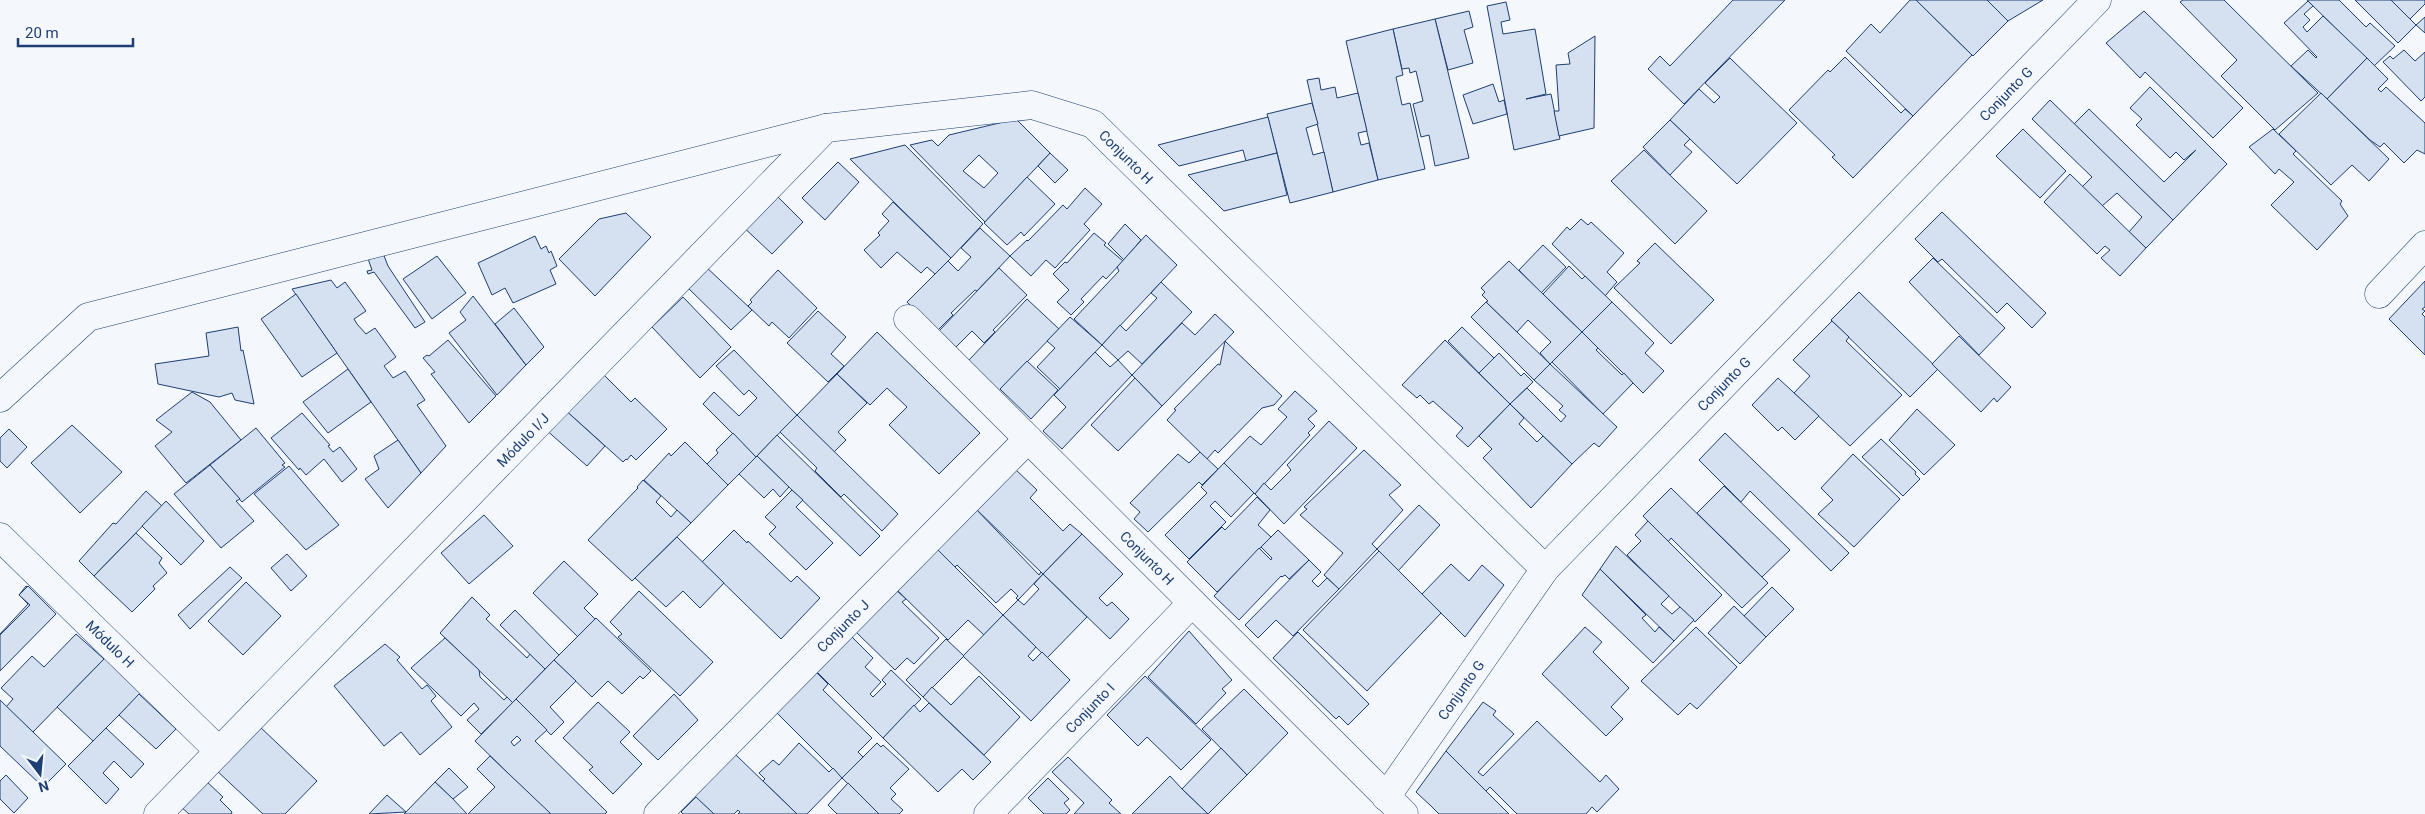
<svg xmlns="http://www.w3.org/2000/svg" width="2425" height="814" font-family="Roboto,sans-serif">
<rect width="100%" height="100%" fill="#f4f7fb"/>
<!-- building -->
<g fill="#d5e0f0" stroke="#1d3f73" fill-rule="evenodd">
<path d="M1733 0H1785L1684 104 1648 69 1660 56 1670 66Z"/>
<path d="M1910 0H1916L1972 55 1913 116 1846 51 1871 24 1880 33Z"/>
<path d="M1916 0H1987L2008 21 1973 56Z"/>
<path d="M1987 0H2043L2008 21Z"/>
<path d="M2183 0H2224L2318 93 2275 130 2221 76 2237 60 2180 2Z"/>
<path d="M2307 0H2339L2366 27 2370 23 2395 46 2374 66Z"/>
<path d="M2355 0H2391L2416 25 2398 43Z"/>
<path d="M2391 0H2425V4L2410 19Z"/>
<path d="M2308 1 2313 6 2304 14 2310 20 2303 27 2307 32 2323 16 2367 58 2327 99 2291 66 2308 50 2316 58 2317 57 2284 23Z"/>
<path d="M1506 2 1510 20 1501 22 1503 34 1535 29 1546 94 1526 99 1551 94 1560 139 1514 150 1487 6Z"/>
<path d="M1469 11 1473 27 1464 30 1473 63 1448 70 1435 19Z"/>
<path d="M2144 11 2243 108 2213 138 2145 72 2140 78 2106 43Z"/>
<path d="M2425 17V33L2416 25Z"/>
<path d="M1435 19 1469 158 1435 166 1429 135 1421 137 1413 104 1423 101 1416 71 1410 73 1409 68 1402 69 1393 29Z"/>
<path d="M1393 29 1403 75 1396 77 1402 105 1410 103 1425 169 1378 180 1346 41Z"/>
<path d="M1595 36 1594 128 1559 136 1554 111H1559L1556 65 1570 64 1568 53Z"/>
<path d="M2404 50 2415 61 2425 52V97L2421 101 2383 62 2390 56 2393 59Z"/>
<path d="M1845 57 1901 113 1905 109 1913 116 1853 178 1832 157 1835 155 1789 110 1828 70 1830 72Z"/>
<path d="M1730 58 1797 123 1737 184 1670 120 1699 89 1714 103 1720 97 1705 83Z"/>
<path d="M2367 58 2388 79 2378 89 2381 92 2386 87 2425 123V154L2417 150 2404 163 2384 143 2380 147 2370 140 2327 99Z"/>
<path d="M1319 78 1321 90 1335 87 1337 98 1358 93 1367 131 1358 133 1361 145 1369 143 1378 180 1333 192 1307 80Z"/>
<path d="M1493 84 1499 102 1504 100 1507 114 1473 124 1463 95Z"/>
<path d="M2150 87 2227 164 2173 220 2074 124 2089 109 2164 182 2196 150 2184 160 2176 152 2170 158 2136 125 2142 119 2130 108Z"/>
<path d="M2321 93 2389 159 2369 181 2352 165 2331 185 2279 134Z"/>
<path d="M2050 100 2173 220 2146 248 2129 232 2142 217 2117 193 2102 206 2082 187 2092 177 2032 119Z"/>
<path d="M1312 103 1318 124 1306 128 1313 155 1324 152 1333 192 1290 203 1267 114Z"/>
<path d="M1268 117 1277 153 1246 161 1243 150 1179 166 1158 145Z"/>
<path d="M1016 119 1050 153 985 222 910 145 932 140 938 146 949 135ZM979 155 998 173 984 188 963 171Z"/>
<path d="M1670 120 1690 139 1684 145 1692 152 1670 175 1643 147Z"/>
<path d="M2023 129 2066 171 2040 198 1996 156Z"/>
<path d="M2273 129 2296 151 2293 154 2342 201 2340 204 2348 216 2317 250 2271 205 2294 182 2279 169 2275 174 2249 147Z"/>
<path d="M905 145 983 224 951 258 850 159Z"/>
<path d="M1644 150 1707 211 1675 244 1611 181Z"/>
<path d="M1050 153 1068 170 1055 183 1038 166Z"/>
<path d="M1277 153 1287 195 1224 211 1188 175Z"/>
<path d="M838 162 859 182 825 220 802 198Z"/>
<path d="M2070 174 2146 248 2120 276 2101 258 2110 250 2105 246 2097 254 2044 202Z"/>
<path d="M1027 177 1055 204 1024 236 1021 232 1007 245 984 223Z"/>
<path d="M1085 188 1102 204 1084 224 1090 230 1055 268 1046 260 1031 276 1010 256 1027 240 1028 241 1063 205 1067 209Z"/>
<path d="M771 190 803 222 772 254 739 223Z"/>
<path d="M893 202 951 258 935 274 927 267 921 273 897 252 881 268 864 250 880 235 878 233 889 221 882 214Z"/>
<path d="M1942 212 2046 313 2032 328 2007 303 1997 313 1942 259 1938 262 1915 239Z"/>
<path d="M626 213 651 237 595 296 559 259 599 219Z"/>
<path d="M1581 219 1588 225 1591 222 1624 253 1607 272 1617 282 1605 296 1552 244 1567 227 1570 230Z"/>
<path d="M1125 224 1141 240 1124 260 1108 244Z"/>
<path d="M980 228 1010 256 977 291 975 290 951 313 953 315 937 331 907 302 948 261 958 271 971 257 961 248Z"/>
<path d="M1094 233 1106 243 1104 245 1123 261 1106 279 1103 276 1081 299 1084 302 1071 315 1057 302 1069 290 1053 274 1065 262 1067 263Z"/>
<path d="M1146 235 1177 265 1102 345 1074 319 1119 271 1117 267Z"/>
<path d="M535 236 541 249 546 246 549 253 551 251 557 266 550 270 556 284 513 303 505 288 492 295 478 263Z"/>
<path d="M1655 243 1714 300 1671 344 1614 288 1640 263 1637 261Z"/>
<path d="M1543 245 1566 267 1541 293 1519 270Z"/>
<path d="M381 248 388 266 425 322 415 328 374 272 368 274 367 271 372 270 366 253Z"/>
<path d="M437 256 466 293 432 319 403 279Z"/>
<path d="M1933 258 2005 328 1979 355 1909 282Z"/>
<path d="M1509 261 1582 332 1550 364 1540 353 1551 342 1528 320 1517 332 1486 302 1488 301 1482 295 1485 292 1481 288Z"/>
<path d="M705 266 752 310 731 330 686 286Z"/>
<path d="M1569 266 1582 279 1585 276 1612 302 1582 332 1543 294Z"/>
<path d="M999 268 1027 295 993 330 995 332 984 343 972 331 956 347 939 331Z"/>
<path d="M778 270 817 308 789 338 772 322 769 326 748 306 752 302 750 300Z"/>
<path d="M331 280 337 288 345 282 366 311 354 319 357 324 366 334 375 328 396 357 384 366 393 378 405 371 425 400 417 405 446 446 421 473 292 289Z"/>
<path d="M2425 281V307L2422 309 2425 311 2422 314 2425 317V355L2389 319Z"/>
<path d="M1161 282 1192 312 1142 364 1128 351 1118 360 1102 345 1120 325 1126 331 1157 298 1151 293Z"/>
<path d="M1859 292 1938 369 1910 397 1831 320Z"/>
<path d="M296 294 337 353 302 377 261 319Z"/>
<path d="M473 296 526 365 497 395 449 333 466 320 460 312Z"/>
<path d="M683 297 731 347 700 378 652 327Z"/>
<path d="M1027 299 1059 329 999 391 968 361Z"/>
<path d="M1486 302 1550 364 1534 380 1471 317Z"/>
<path d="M1612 302 1654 343 1645 353 1664 371 1643 393 1582 332Z"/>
<path d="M514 308 544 347 526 365 495 324Z"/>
<path d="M818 311 846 337 831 354 844 366 828 382 787 343Z"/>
<path d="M1215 314 1234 332 1162 406 1132 375 1182 323 1195 335Z"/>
<path d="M1070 317 1102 345 1060 389 1037 367 1055 348 1047 341Z"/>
<path d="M1832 321 1849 337 1846 341 1902 395 1850 446 1794 393 1810 376 1793 360Z"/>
<path d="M238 327 241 351 243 350 254 404 235 400 232 393 219 397 158 384 155 364 209 356 206 333Z"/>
<path d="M1462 327 1494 358 1479 373 1448 341Z"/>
<path d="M877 332 980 433 939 474 889 425 907 407 887 388 870 405 837 374Z"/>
<path d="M1582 332 1598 348 1596 350 1622 375 1624 373 1633 383 1603 414 1552 362Z"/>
<path d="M1959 336 2011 387 1997 402 1994 398 1981 412 1932 364Z"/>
<path d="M448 340 496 396 469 423 431 374 435 372 423 358 427 355 429 356Z"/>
<path d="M1445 340 1510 404 1468 447 1456 436 1463 428 1433 401 1429 404 1420 395 1417 398 1402 385Z"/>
<path d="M1225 341 1282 396 1274 405 1262 408 1218 453 1215 450 1207 459 1167 420 1176 410 1174 409 1218 364 1220 365Z"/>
<path d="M734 350 797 415 756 457 703 404 714 392 739 416 757 398 749 390 744 395 716 366Z"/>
<path d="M1095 352 1110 367 1118 360 1132 375 1062 449 1043 431 1066 407 1054 395Z"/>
<path d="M1499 353 1521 376 1524 373 1533 382 1510 404 1479 373Z"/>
<path d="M1027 361 1058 390 1031 419 1000 389Z"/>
<path d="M1550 364 1617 427 1599 447 1594 443 1572 464 1510 404 1527 388 1561 422 1566 416 1559 410 1563 406 1534 380Z"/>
<path d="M348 369 371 402 328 433 303 402Z"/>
<path d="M599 370 631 402 635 398 667 429 636 460 631 455 627 460 626 459 623 462 563 408Z"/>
<path d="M837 374 867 403 838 432 846 440 834 452 797 415Z"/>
<path d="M1135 378 1162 406 1118 451 1091 425Z"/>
<path d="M1778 378 1819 416 1795 440 1782 427 1778 431 1752 405Z"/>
<path d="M1295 391 1317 411 1308 419 1315 426 1308 433 1310 435 1255 494 1224 463 1250 436 1261 445 1287 417 1278 409Z"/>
<path d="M192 392 210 402 241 440 186 483 155 446 172 432 156 420Z"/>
<path d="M1510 404 1524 418 1519 424 1537 442 1543 436 1572 464 1531 508 1483 458 1492 449 1479 436Z"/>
<path d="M563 408 605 446 587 466 544 428Z"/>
<path d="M1917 409 1955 445 1924 475 1889 440Z"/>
<path d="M302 413 330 445 328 446 333 452 340 447 357 469 342 482 324 459 306 475 300 468 299 470 271 438Z"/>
<path d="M797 415 898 514 882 531 844 494 841 497 815 471 817 468 780 432Z"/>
<path d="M1329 421 1357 448 1284 524 1255 494 1264 483 1271 490 1291 470 1287 465Z"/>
<path d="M72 425 122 472 80 513 31 463Z"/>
<path d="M256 428 285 463 282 465 285 467 242 502 210 465Z"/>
<path d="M9 429 27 447 7 468 0 461V438Z"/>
<path d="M733 433 756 457 728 485 707 464 718 453 716 450Z"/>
<path d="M1725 433 1849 553 1831 571 1750 491 1741 502 1699 460Z"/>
<path d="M777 435 879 535 880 536 860 556 757 456Z"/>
<path d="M1881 439 1916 472 1915 474 1920 479 1903 496 1862 457Z"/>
<path d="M398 440 421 473 388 508 365 479 379 469 374 456Z"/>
<path d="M685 442 728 485 691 523 644 480 669 453 671 456Z"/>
<path d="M1364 450 1401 485 1389 495 1403 510 1372 544 1377 549 1339 589 1324 575 1343 553 1300 515 1307 509 1304 507Z"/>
<path d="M1200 452 1218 469 1202 485 1199 482 1148 532 1134 519 1140 512 1130 503 1178 454 1189 463Z"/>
<path d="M1853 454 1900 499 1854 547 1818 514 1833 500 1821 488Z"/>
<path d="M757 456 789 487 780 497 773 489 764 498 739 474Z"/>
<path d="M1224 463 1254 493 1231 517 1215 501 1210 506 1226 522 1189 559 1165 535 1207 493 1201 487Z"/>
<path d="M210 465 240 499 236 501 254 521 221 548 174 494Z"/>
<path d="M289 466 339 525 306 550 254 494Z"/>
<path d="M1015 469 1037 490 1030 498 1063 531 1070 524 1082 534 1043 574 975 508Z"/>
<path d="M643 480 661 496 656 502 671 517 677 510 691 523 632 581 588 540 638 488 637 487Z"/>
<path d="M1724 486 1790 550 1762 577 1697 513Z"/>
<path d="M1671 488 1768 583 1742 608 1671 538 1668 542 1643 516Z"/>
<path d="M792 490 803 500 796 507 833 543 806 570 769 534 776 527 765 517Z"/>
<path d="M146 491 162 506 94 576 79 561 113 523 116 524Z"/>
<path d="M1257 497 1270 510 1258 525 1271 537 1217 592 1187 562 1222 527 1225 530Z"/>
<path d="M166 501 204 541 181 565 142 526Z"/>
<path d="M1419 505 1440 525 1398 571 1377 549Z"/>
<path d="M975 508 1039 575 1041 572 1043 574 1018 600 1016 598 1018 596 1011 589 996 603 957 565 955 567 936 549Z"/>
<path d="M484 515 513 546 469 584 441 553Z"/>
<path d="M1648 521 1722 595 1695 622 1627 555 1641 541 1635 535Z"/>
<path d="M734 530 747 543 748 541 791 582 797 576 820 598 781 639 702 562Z"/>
<path d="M1278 530 1309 560 1289 579 1285 575 1282 577 1281 576 1239 620 1214 596 1259 548 1271 560 1272 558 1261 547Z"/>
<path d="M136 533 162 558 159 563 167 573 153 586 155 589 132 612 94 576Z"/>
<path d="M1082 534 1123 574 1099 598 1107 606 1112 602 1129 619 1110 639 1043 574Z"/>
<path d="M677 537 724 583 700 608 683 591 666 607 635 578Z"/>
<path d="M1616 546 1669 596 1661 604 1672 614 1680 607 1694 620 1674 641 1600 569Z"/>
<path d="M935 547 1003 615 984 635 968 620 948 640 895 588Z"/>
<path d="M1379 551 1441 613 1367 691 1303 630Z"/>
<path d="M287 554 307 576 291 591 271 568Z"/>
<path d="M1309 560 1321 572 1312 581 1318 587 1327 578 1339 589 1293 636 1276 620 1258 638 1245 625Z"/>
<path d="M564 561 598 594 584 608 595 619 578 637 533 593Z"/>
<path d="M1451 564 1469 581 1482 565 1504 585 1465 637 1422 594Z"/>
<path d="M230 567 242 578 190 629 178 615Z"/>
<path d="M1600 569 1646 615 1642 618 1655 632 1659 627 1674 641 1653 663 1582 595Z"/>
<path d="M1043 574 1087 617 1047 658 1003 615 1018 600 1024 605 1039 589 1034 584Z"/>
<path d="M246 582 281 616 243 655 208 621Z"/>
<path d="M26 586 55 614 0 670V634L28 604 19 595Z"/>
<path d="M28 586 56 614 0 671V635L30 605 19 595Z"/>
<path d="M1772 587 1794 609 1766 637 1744 616Z"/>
<path d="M896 590 906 599 902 602 939 638 914 664 907 658 895 670 855 631Z"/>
<path d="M639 591 713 662 680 696 618 637 622 634 610 622Z"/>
<path d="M472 597 490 615 486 619 527 658 530 654 545 669 513 703 440 633Z"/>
<path d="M1734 606 1766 637 1740 664 1708 633Z"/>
<path d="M515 610 559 655 545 669 500 625Z"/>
<path d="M1003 615 1036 647 1028 656 1033 661 1042 652 1070 680 1031 721 963 656Z"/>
<path d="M596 618 651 671 643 679 640 676 622 694 608 681 592 697 554 660Z"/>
<path d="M1585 627 1602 642 1593 652 1629 688 1611 707 1623 719 1606 736 1542 674Z"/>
<path d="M1696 627 1737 667 1697 709 1690 703 1678 715 1641 681Z"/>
<path d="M1189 631 1232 680 1222 689 1226 693 1196 724 1148 677Z"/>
<path d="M1298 632 1369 704 1348 725 1339 716 1336 719 1273 658Z"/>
<path d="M76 634 104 659 33 732 6 707 13 699 1 688 32 656 44 667Z"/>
<path d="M851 636 873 658 865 667 881 682 870 694 873 697 886 684 882 680 891 670 921 699 883 738 816 671Z"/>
<path d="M445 638 479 670 480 677 504 700 507 697 513 703 481 734 467 720 479 709 474 703 461 716 411 668Z"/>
<path d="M946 639 964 656 923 697 906 680Z"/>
<path d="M385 644 400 657 397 660 422 689 427 685 436 696 431 701 452 727 420 755 401 732 384 746 334 686Z"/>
<path d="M105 658 141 693 93 741 57 707Z"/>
<path d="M554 660 576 681 550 707 564 722 551 735 516 699Z"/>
<path d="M814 670 828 684 823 690 872 738 858 752 863 757 842 778 774 710Z"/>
<path d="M979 676 1020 717 984 755 923 697 932 687 951 705Z"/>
<path d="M1145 676 1211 740 1181 770 1147 737 1138 746 1107 715Z"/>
<path d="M1244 689 1288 733 1247 775 1202 729Z"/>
<path d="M139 694 176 729 156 749 119 715Z"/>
<path d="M674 694 698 720 658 760 633 736Z"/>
<path d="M516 699 547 730 535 741 607 812 605 814H550L475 741ZM517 736 521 740 514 746 511 742Z"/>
<path d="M0 700 66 764 43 787 0 746Z"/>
<path d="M598 702 630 732 620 742 642 764 613 794 589 770 593 767 563 738Z"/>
<path d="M1483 702 1496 711 1493 715 1514 734 1478 772 1483 776 1537 721 1600 782 1606 775 1619 789 1597 812 1592 807 1586 814H1517L1490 787 1486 791 1446 751Z"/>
<path d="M929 703 991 762 973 780 962 769 938 792 883 738 914 705 920 712Z"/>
<path d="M258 725 317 781 285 814H263L215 769Z"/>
<path d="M106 728 144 764 131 778 114 761 103 773 119 789 106 804 68 766Z"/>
<path d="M799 743 829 772 833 768 842 778 807 814H797L763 781 765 779 759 773 773 760 779 765Z"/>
<path d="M877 743 881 747 883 745 909 769 890 788 896 794 891 799 903 810 899 814H879L842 778Z"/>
<path d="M1221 748 1247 775 1208 814 1182 789Z"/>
<path d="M1446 751 1509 814H1439L1431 806 1416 792Z"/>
<path d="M734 754 737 756 797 814H738L740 812 738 810 734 814H714L694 796Z"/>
<path d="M490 756 550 813V814H468L495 787 477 769Z"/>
<path d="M1068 757 1112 800 1109 803 1121 814H1074L1084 803 1052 772Z"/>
<path d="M449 768 468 787 453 799 435 782Z"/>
<path d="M6 775 28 798 14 813 0 799V781Z"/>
<path d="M1170 776 1182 789 1208 814H1132Z"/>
<path d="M1048 778 1069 799 1064 803 1070 810 1066 814H1044L1028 798Z"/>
<path d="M205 780 223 797 220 800 232 812 231 814H189L180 806Z"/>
<path d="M435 782 453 799 467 814H404Z"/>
<path d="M848 783 879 814H837L828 805Z"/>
<path d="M387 795 406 812 369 814Z"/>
<path d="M696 797 714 814H683L681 812Z"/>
</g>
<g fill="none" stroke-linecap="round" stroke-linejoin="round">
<!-- minor casing -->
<g stroke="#1d3f73" stroke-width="29">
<g id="minor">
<path d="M2379 294 2425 245"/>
<path d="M908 319 1404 814"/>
<path d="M0 398 88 317 826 128 1032 105 1093 124 1545 569"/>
<path d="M0 537 219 751"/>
<path d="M1386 797 1545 569 2097 0"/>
<path d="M158 814 826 128"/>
<path d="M658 814 1028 439"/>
<path d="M988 814 1192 603"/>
</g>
</g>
<!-- minor -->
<use href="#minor" stroke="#f4f7fb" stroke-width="28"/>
</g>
<g text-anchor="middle" stroke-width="4" stroke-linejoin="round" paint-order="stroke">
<!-- street labels -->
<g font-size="14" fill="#1d3f73" stroke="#f4f7fb">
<text transform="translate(2006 94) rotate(-46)" y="5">Conjunto G</text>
<text transform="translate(1126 157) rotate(45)" y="5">Conjunto H</text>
<text transform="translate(1724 384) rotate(-46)" y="5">Conjunto G</text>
<text transform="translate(523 440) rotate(-46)" y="5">Módulo I/J</text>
<text transform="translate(1147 558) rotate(45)" y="5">Conjunto H</text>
<text transform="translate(843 626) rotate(-45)" y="5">Conjunto J</text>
<text transform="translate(110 644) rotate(44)" y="5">Módulo H</text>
<text transform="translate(1461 690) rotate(-55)" y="5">Conjunto G</text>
<text transform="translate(1090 708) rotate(-46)" y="5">Conjunto I</text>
</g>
</g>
<!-- north arrow -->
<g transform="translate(40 774) rotate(164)" stroke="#f4f7fb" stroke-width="4" paint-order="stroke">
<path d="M0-4L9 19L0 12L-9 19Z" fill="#1d3f73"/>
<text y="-8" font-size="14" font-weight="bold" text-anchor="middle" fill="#1d3f73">N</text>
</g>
<!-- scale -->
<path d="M18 38v8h115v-8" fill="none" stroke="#1d3f73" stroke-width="2.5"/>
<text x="25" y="38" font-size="15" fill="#1d3f73" stroke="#f4f7fb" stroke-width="4" paint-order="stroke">20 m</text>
</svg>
